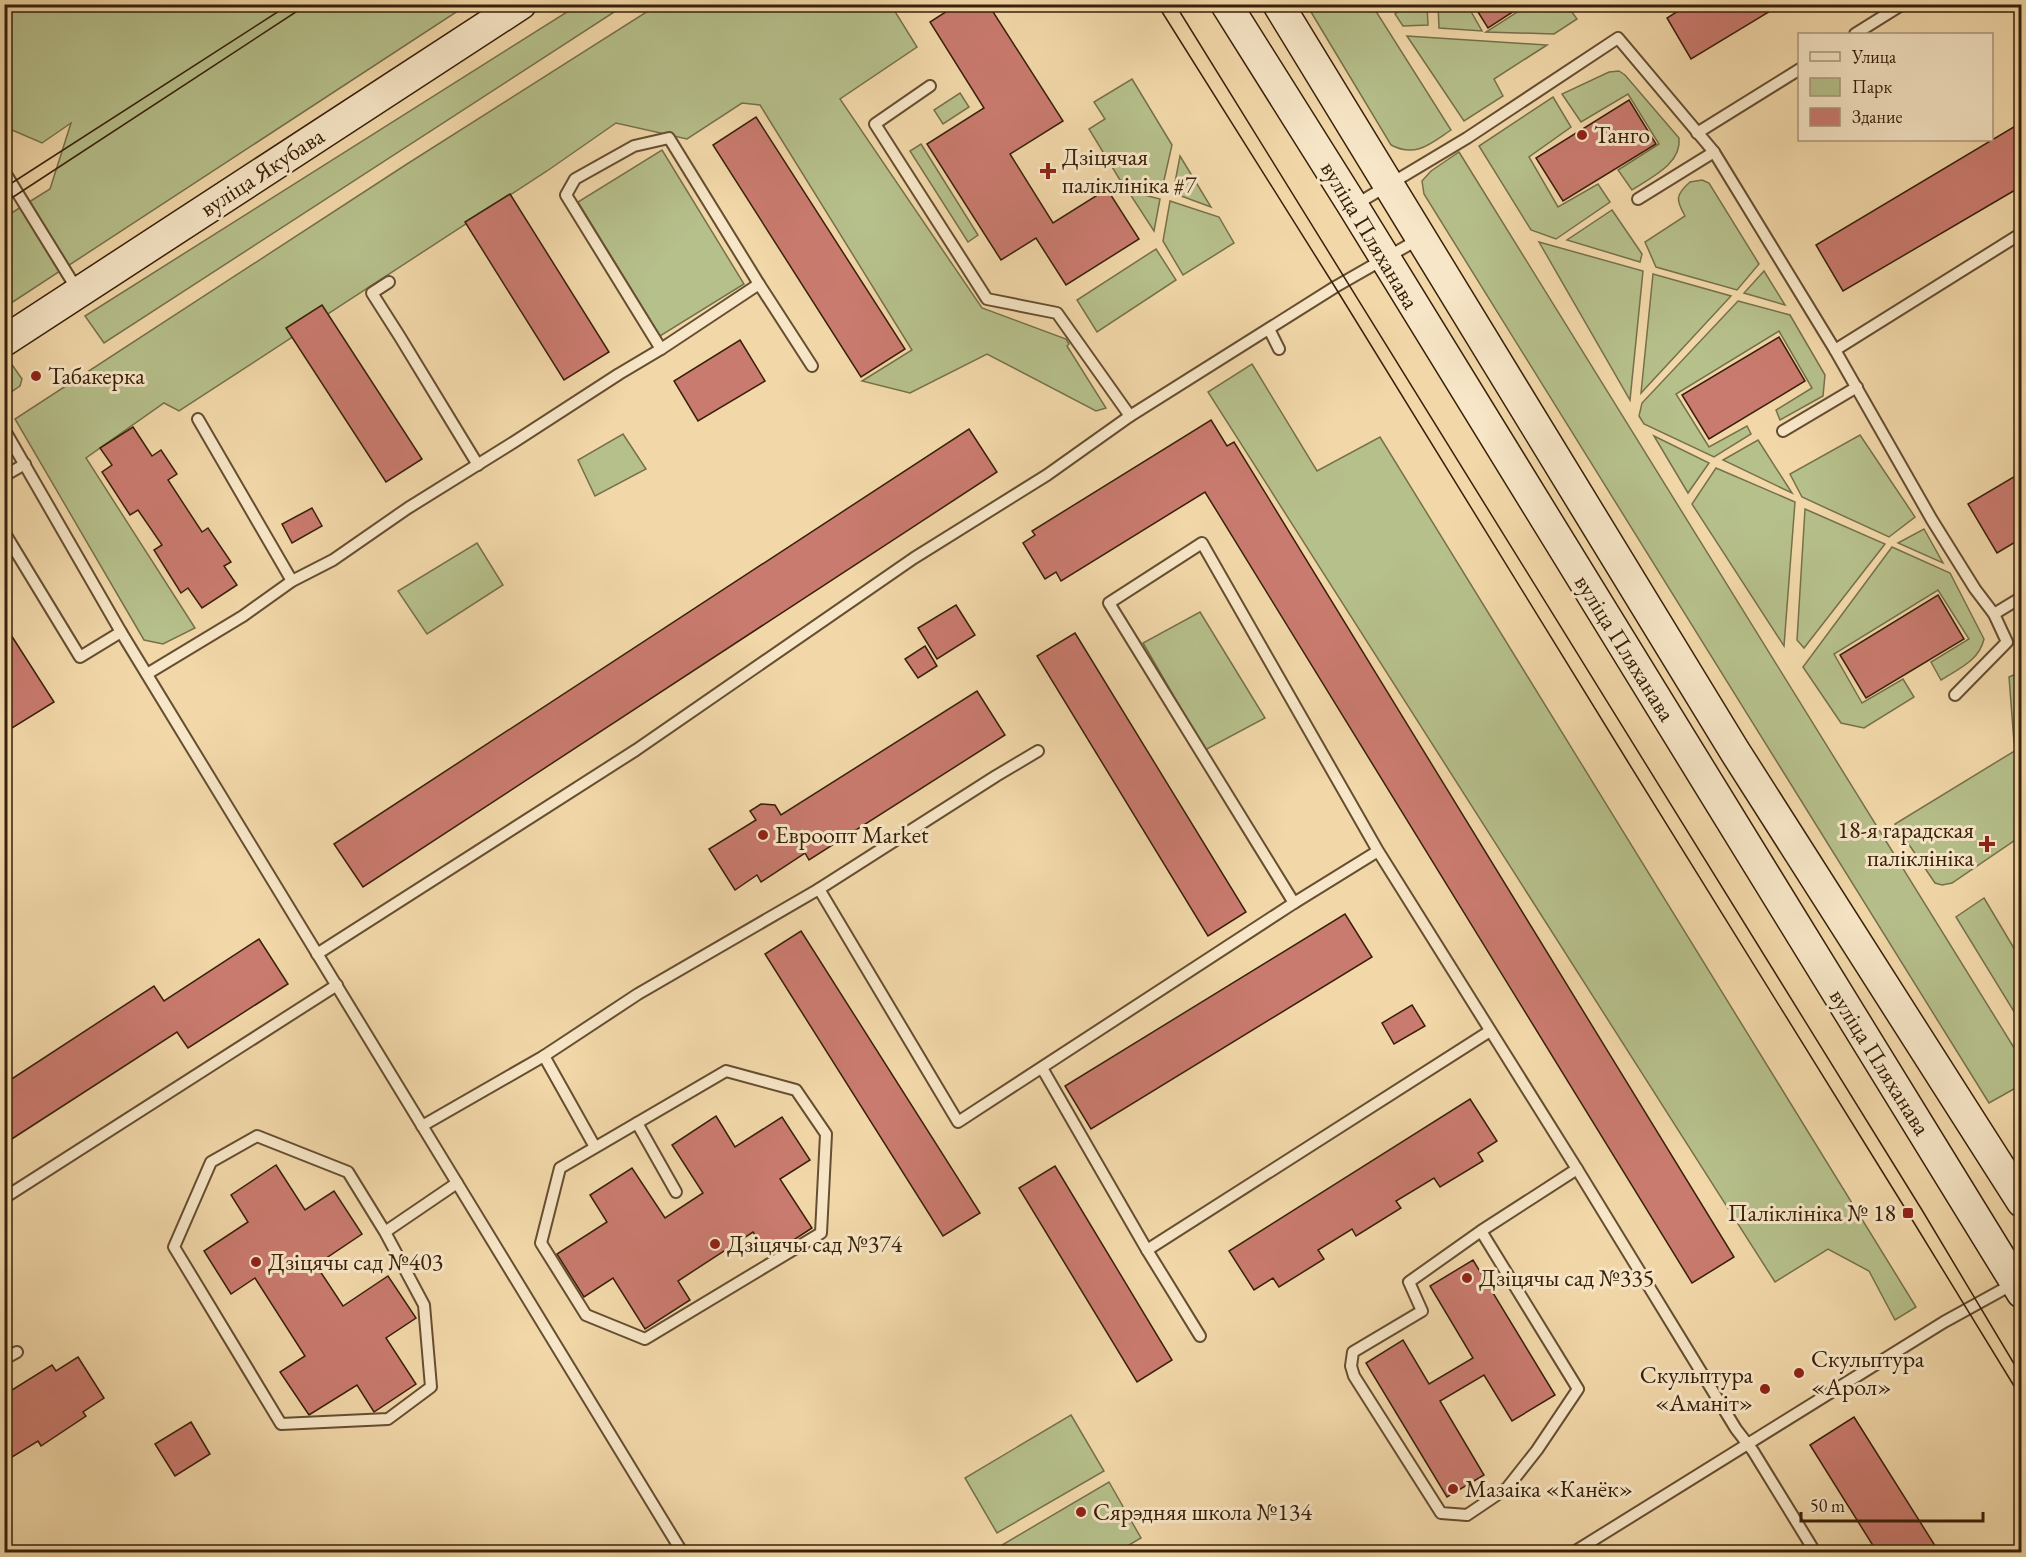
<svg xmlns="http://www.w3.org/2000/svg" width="2026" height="1557" font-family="'EB Garamond',serif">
<rect width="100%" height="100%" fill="#f2d8a9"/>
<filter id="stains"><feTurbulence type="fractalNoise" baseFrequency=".00333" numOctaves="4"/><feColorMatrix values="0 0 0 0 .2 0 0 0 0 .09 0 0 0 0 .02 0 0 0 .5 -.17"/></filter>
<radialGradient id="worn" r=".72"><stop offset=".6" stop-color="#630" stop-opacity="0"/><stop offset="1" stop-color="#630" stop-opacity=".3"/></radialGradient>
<!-- green -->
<g fill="#b6c08b" stroke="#77704a" stroke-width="1.5">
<path d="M659 4 902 5 894 10 917 47 840 99 982 308 1066 339 1069 344 1067 346 1106 408 1096 411 987 354 910 393 862 381 912 350 760 105 742 103 687 139 616 123 547 171 179 411 164 403 86 458 195 628 163 644 144 640 15 419 407 164Z"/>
<path d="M5 5H467L5 307V217L50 189 71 123 42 143 5 127Z"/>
<path d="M578 5H625L104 343 85 316Z"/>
<path d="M1313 5H1372L1451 130C1430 144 1416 158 1391 145L1308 7Z"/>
<path d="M1407 5H1427L1428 25 1403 26 1395 14Z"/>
<path d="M1438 5H1473L1469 8 1482 31 1439 28Z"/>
<path d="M1528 5H1567L1577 19 1554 34 1486 32Z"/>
<path d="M1407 36 1547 45 1494 79 1503 96 1464 121Z"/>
<path d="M1619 71 1625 75 1679 138C1682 164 1650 178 1632 190L1618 170 1659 144 1628 94 1581 122 1562 94 1609 72Z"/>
<path d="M1132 79 1172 145 1162 189 1120 180 1089 129 1105 119 1094 102Z"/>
<path d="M960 93 969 107 943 124 934 110Z"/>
<path d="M1553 97 1571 127 1529 157 1558 207 1598 184 1610 202 1556 239 1531 230 1479 146Z"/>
<path d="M921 144 978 235 968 242 910 151Z"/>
<path d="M662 150 744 284 660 336 578 202Z"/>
<path d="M1459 152 2021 1059V1085L1989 1103 1424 194 1422 181 1431 171Z"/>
<path d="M1180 156 1211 207 1173 193Z"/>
<path d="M1702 180 1709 183 1759 264 1737 290 1656 267 1645 242 1685 216C1676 200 1675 195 1690 182Z"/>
<path d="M1128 191 1160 199 1154 231Z"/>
<path d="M1170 201 1219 217 1234 243 1183 275 1163 241Z"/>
<path d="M1612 210 1642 254 1640 262 1567 240Z"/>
<path d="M1539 242 1643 271 1630 400Z"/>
<path d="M1156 249 1176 280 1097 332 1077 300Z"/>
<path d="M1764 271 1785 305 1744 293Z"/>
<path d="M1653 274 1731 296 1641 393Z"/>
<path d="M1738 301 1790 315 1825 375 1823 396 1780 420 1776 410 1812 388 1779 331 1676 394 1709 447 1747 426 1751 434 1714 457 1644 424 1639 416 1642 403Z"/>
<path d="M8 359 22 379 20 386 5 396V361Z"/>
<path d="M1252 364 1317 471 1380 437 1916 1307 1895 1320 1869 1271 1828 1249 1775 1282 1208 392Z"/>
<path d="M623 434 646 469 595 496 578 460Z"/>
<path d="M1860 435 1915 517 1889 537 1802 497 1790 474Z"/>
<path d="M1654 436 1709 463 1688 493Z"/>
<path d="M1758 440 1792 493 1723 460Z"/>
<path d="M1716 468 1795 502 1784 646 1692 504Z"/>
<path d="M1805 509 1885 544 1804 648 1797 640Z"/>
<path d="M1924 529 1943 563 1898 543Z"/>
<path d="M477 543 503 585 427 634 398 591Z"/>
<path d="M1892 547 1950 573 1984 639C1979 661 1958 669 1941 680L1931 662 1969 639 1938 590 1834 654 1862 703 1903 679 1914 697 1864 728 1841 723 1803 667Z"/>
<path d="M1200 612 1265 718 1205 750 1143 643Z"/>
<path d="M2018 673 2021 680V738L2014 742 2009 677Z"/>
<path d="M2021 747V836L1952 883 1942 885 1935 883 1895 824Z"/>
<path d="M1984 898 2021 960V1023L1956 917Z"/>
<path d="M1071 1415 1104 1471 997 1533 965 1478Z"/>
<path d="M1109 1482 1141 1538 1117 1552H1006L1002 1545Z"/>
</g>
<!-- building -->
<g fill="#ca7b6f" stroke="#382009" stroke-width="1.5">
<path d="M958 4H988L1063 121 1010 154 1053 223 1107 189 1139 239 1066 285 1036 238 1001 260 927 144 984 108 930 22Z"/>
<path d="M1473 4H1525L1488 28Z"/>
<path d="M1689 4H1782L1691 59 1667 18Z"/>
<path d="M1629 100 1656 144 1563 201 1536 158Z"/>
<path d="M756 117 905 349 861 377 713 145Z"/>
<path d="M2022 122V186L1843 291 1816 245Z"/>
<path d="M510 194 609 352 564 380 465 222Z"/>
<path d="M322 305 422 459 386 482 286 328Z"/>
<path d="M1779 337 1805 381 1709 439 1682 395Z"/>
<path d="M740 340 765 381 698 421 674 381Z"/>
<path d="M1211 420 1227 446 1234 442 1734 1257 1692 1283 1205 492 1061 581 1056 572 1045 579 1023 543 1035 535 1032 531Z"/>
<path d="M133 427 152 456 161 450 177 474 168 480 202 532 208 528 231 562 224 566 237 585 202 608 188 588 181 593 154 550 162 545 138 510 130 515 102 472 112 465 100 448Z"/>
<path d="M969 429 997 472 363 887 334 844Z"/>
<path d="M2022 472V538L1997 553 1968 504Z"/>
<path d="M312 508 322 526 292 543 282 524Z"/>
<path d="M1938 595 1964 639 1866 698 1840 655Z"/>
<path d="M956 605 975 635 937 659 918 628Z"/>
<path d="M4 624 54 702 4 733Z"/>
<path d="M1075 633 1246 912 1208 936 1037 656Z"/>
<path d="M925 646 937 666 918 678 905 659Z"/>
<path d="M977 691 1005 735 809 860 805 853 761 882 757 875 735 890 709 849 756 820 750 811 761 804 775 805 781 815Z"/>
<path d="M1345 914 1372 957 1091 1129 1065 1086Z"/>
<path d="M801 931 980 1213 943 1236 765 954Z"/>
<path d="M259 939 288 984 188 1048 177 1032 4 1144V1084L154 986 164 1001Z"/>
<path d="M1412 1005 1425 1026 1394 1044 1382 1023Z"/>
<path d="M1470 1099 1497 1141 1478 1153 1483 1161 1440 1187 1434 1178 1396 1201 1401 1208 1356 1236 1352 1229 1318 1250 1324 1259 1279 1287 1273 1278 1254 1290 1229 1251Z"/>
<path d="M716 1116 735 1147 782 1117 810 1160 780 1179 812 1228 769 1256 753 1232 678 1281 690 1300 645 1329 613 1278 584 1297 557 1254 607 1222 590 1195 632 1168 665 1218 703 1193 672 1145Z"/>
<path d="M276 1165 305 1210 334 1191 362 1234 316 1265 343 1306 388 1276 416 1318 386 1338 416 1384 374 1412 357 1385 309 1415 280 1372 305 1356 255 1278 231 1294 204 1251 248 1222 231 1195Z"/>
<path d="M1055 1166 1172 1360 1137 1382 1019 1188Z"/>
<path d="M1473 1260 1555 1395 1512 1421 1484 1375 1440 1401 1484 1475 1447 1497 1366 1363 1403 1340 1429 1384 1473 1358 1430 1286Z"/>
<path d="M78 1357 104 1398 83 1412 86 1416 41 1446 38 1441 4 1462V1395L52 1365 56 1371Z"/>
<path d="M1854 1417 1939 1552H1877L1810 1445Z"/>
<path d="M191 1422 210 1454 175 1476 155 1444Z"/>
</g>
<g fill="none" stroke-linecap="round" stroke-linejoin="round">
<!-- service casing -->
<g stroke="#664e31" stroke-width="14">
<g id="service">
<path d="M1855 34 1903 4"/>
<path d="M930 86 875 124 987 299 1057 313 1130 416"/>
<path d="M1697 133 1800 69"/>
<path d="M4 171 78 291"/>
<path d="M1638 199 1714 152"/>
<path d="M1355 205 1467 138 1618 38 1714 152 1835 350 1932 520 1975 589 1994 614 2007 642 1955 695"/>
<path d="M389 282 372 293 400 337 478 465"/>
<path d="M1269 329 1279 349"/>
<path d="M661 349 566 195 575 179 634 146 669 138 759 284"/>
<path d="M1835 350 2022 233"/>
<path d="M198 419 292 581"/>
<path d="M4 429 121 632 682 1552"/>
<path d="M1783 431 1857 387"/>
<path d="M4 476 25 464"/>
<path d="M4 532 80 657 121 632"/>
<path d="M1994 614 2022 597"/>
<path d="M147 674 243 616 292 581 333 560 408 508 514 442 619 374 661 349 759 284 812 366"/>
<path d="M1038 751 996 776 819 889 958 1122 1294 903"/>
<path d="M1378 851 1294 903 1109 603 1202 543 1378 851 1577 1169 1736 1429 1753 1451 1815 1552"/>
<path d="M317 954 636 750 914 558 1047 475 1130 416 1335 287 1419 239"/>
<path d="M544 1056 638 994 819 889"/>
<path d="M1042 1068 1147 1250 1200 1336"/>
<path d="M726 1071 796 1090 826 1134 821 1233 645 1339 586 1315 541 1243 560 1168Z"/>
<path d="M637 1123 676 1192"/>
<path d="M422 1126 544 1056 595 1147"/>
<path d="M4 1198 337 985"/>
<path d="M1481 1231 1578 1389 1537 1450 1507 1488 1467 1515 1441 1513 1354 1376 1351 1366 1353 1352 1422 1311 1409 1282 1481 1231 1577 1169"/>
<path d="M385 1232 424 1305 431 1387 388 1419 281 1424 174 1247 211 1162 257 1136 348 1172 385 1232 457 1183"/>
<path d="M1147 1250 1490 1031"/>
<path d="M4 1359 17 1352"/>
<path d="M1574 1552 1944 1322 2013 1284"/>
</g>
</g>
<!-- secondary casing -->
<g stroke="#382009" stroke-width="33">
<g id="secondary">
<path d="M1226 4 1353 206 2022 1293"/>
<path d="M1278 4 1734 750 2022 1202"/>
<path d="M4 341 521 4"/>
</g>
</g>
<!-- service -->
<use href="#service" stroke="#f7e6c7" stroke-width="10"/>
<!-- secondary -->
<use href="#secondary" stroke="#f7e6c7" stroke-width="30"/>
<!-- tram -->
<g stroke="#382009" stroke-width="1.5">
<path d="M1157 4 1335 287 1628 762 1908 1213 2022 1399"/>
<path d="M1175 4 1922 1210 2022 1377"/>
<path d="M4 188 290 4"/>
<path d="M4 203 308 4"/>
</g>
</g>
<!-- markers -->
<g fill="#8f2418" stroke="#f7e6c7" stroke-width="2">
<circle cx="1582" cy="135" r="6"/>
<path d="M1045 162h6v6h6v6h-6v6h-6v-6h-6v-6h6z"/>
<circle cx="36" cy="376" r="6"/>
<circle cx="763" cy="835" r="6"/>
<path d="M1984 835h6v6h6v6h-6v6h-6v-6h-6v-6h6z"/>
<rect x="1902" y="1207" width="12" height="12" rx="3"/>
<circle cx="715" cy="1244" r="6"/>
<circle cx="256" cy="1262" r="6"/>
<circle cx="1467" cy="1278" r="6"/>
<circle cx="1799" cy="1373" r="6"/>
<circle cx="1765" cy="1389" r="6"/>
<circle cx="1453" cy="1489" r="6"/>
<circle cx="1081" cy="1512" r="6"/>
</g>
<g text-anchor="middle" stroke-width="6" stroke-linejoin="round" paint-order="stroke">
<!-- poi labels -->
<g font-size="24" fill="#382009" stroke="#f7e6c7" text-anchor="start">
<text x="1594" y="143">Танго</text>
<text x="1062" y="165">Дзіцячая<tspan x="1062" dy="28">паліклініка #7</tspan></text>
<text x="48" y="384">Табакерка</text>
<text x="1974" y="838" text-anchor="end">18-я гарадская<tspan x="1974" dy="28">паліклініка</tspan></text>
<text x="775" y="843">Евроопт Market</text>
<text x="1896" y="1221" text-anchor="end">Паліклініка № 18</text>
<text x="727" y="1252">Дзіцячы сад №374</text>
<text x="268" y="1270">Дзіцячы сад №403</text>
<text x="1479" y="1286">Дзіцячы сад №335</text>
<text x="1811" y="1367">Скульптура<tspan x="1811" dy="28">«Арол»</tspan></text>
<text x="1753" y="1383" text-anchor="end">Скульптура<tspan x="1753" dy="28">«Аманіт»</tspan></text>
<text x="1465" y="1497">Мазаіка «Канёк»</text>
<text x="1093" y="1520">Сярэдняя школа №134</text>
</g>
<!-- street labels -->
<g font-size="24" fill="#382009" stroke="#f7e6c7">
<text transform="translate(262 172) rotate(-33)" y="8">вуліца Якубава</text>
<text transform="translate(1370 235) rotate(59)" y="8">вуліца Пляханава</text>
<text transform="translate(1625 648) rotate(58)" y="8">вуліца Пляханава</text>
<text transform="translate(1880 1062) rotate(58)" y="8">вуліца Пляханава</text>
</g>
</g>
<!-- margin -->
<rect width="2026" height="1557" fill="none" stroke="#f2d8a9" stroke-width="24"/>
<rect x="6" y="6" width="2014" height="1545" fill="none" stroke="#382009" stroke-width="3"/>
<rect x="12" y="12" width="2002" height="1533" fill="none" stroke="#382009" stroke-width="1.5"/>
<!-- legend -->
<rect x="1798" y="33" width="195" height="108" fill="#f7e6c7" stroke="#ab977b" stroke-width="1.5"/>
<rect x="1810" y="52" width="30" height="9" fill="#f7e6c7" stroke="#ab977b" stroke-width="1.5"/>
<text x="1852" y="63" font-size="18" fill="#382009">Улица</text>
<rect x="1810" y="78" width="30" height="18" fill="#b6c08b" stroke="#ab977b" stroke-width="1.5"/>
<text x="1852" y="93" font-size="18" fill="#382009">Парк</text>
<rect x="1810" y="108" width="30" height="18" fill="#ca7b6f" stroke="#ab977b" stroke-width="1.5"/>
<text x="1852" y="123" font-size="18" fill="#382009">Здание</text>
<!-- scale -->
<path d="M1801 1512v9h182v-9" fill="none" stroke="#382009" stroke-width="3"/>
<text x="1810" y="1512" font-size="18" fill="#382009" stroke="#f7e6c7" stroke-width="4.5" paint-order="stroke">50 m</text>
<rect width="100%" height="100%" filter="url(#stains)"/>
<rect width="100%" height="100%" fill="url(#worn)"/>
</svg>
